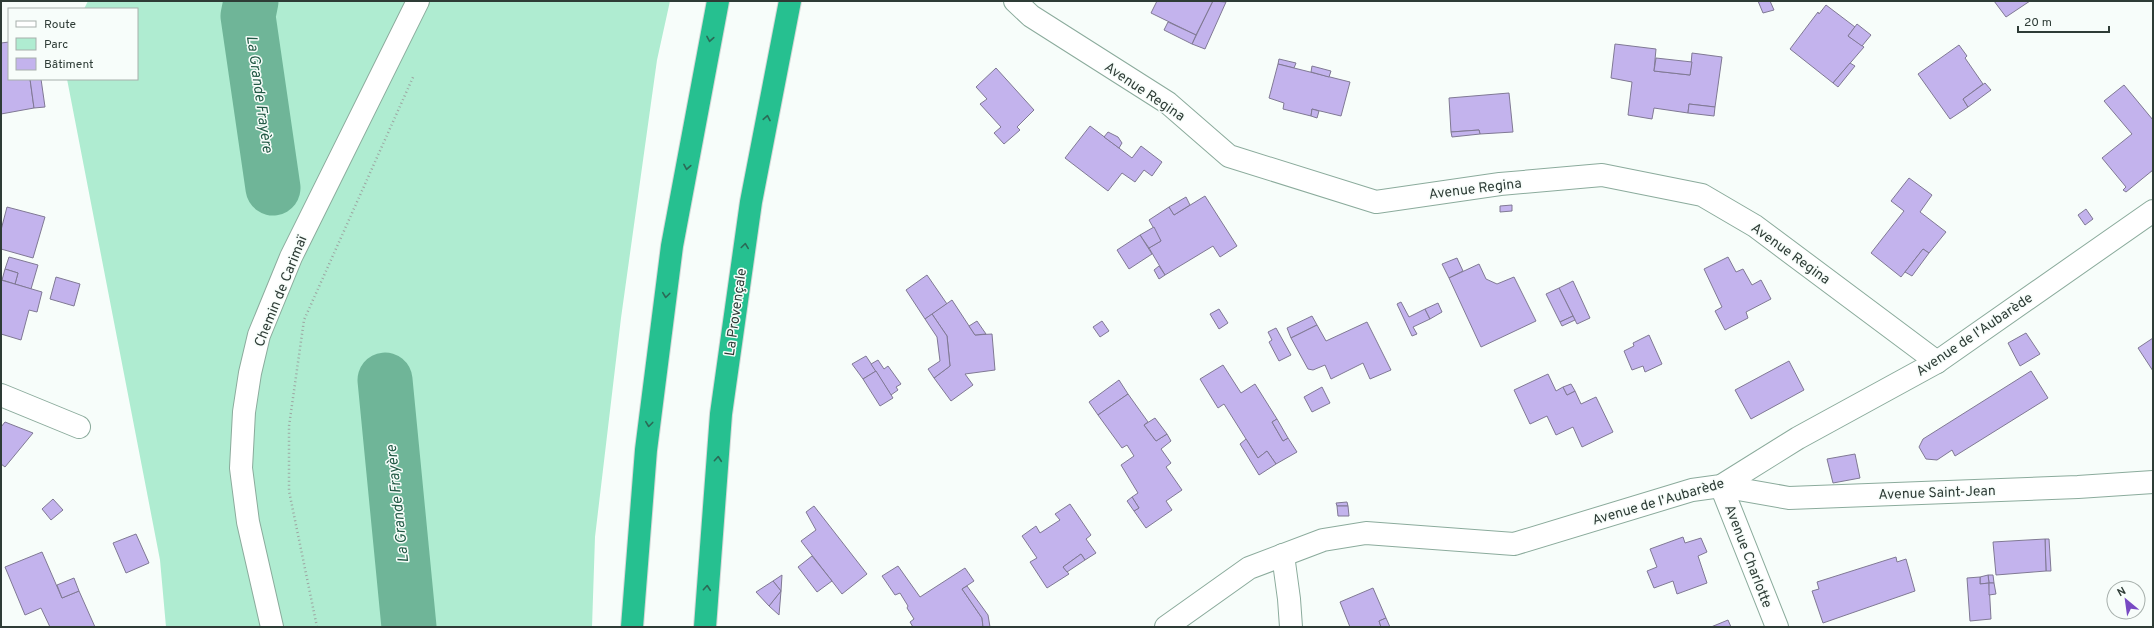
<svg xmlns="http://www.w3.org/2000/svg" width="2154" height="628" font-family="Overpass,sans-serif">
<rect width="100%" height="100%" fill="#f7fdfa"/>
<!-- green -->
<path fill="#afecd1" d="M88 1H670L657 60 621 318 595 537 592 627H166L160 560 67 79H137V9H84Z"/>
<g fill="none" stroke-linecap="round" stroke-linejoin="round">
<!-- river -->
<g stroke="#6fb598" stroke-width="55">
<path d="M251 1 248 16 273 188"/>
<path d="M385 380 409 627"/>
</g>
</g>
<!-- building -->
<g fill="#c3b3ed" stroke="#807994">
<path d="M1157 1H1213L1196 35 1151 13Z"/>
<path d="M1213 1 1226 2 1205 49 1192 44Z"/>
<path d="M1758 1H1770L1774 10 1763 13Z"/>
<path d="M1994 1H2030L2006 17Z"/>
<path d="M1826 5 1855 27 1848 36 1864 47 1833 83 1790 49 1818 12 1819 14Z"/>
<path d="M1168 22 1196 35 1192 44 1164 30Z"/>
<path d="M1857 24 1871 35 1862 46 1848 36Z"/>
<path d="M9 42V79H30L34 108 1 114V43Z"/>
<path d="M1615 44 1656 49 1654 71 1690 75 1692 53 1722 57 1715 107 1689 104 1688 113 1654 108 1652 119 1628 115 1632 82 1611 78Z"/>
<path d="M1959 45 1967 56 1965 58 1983 84 1963 99 1968 107 1950 119 1918 74Z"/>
<path d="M1656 58 1692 62 1690 75 1654 71Z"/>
<path d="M1279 59 1296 63 1294 68 1278 64Z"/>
<path d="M1850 63 1855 66 1838 87 1833 83Z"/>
<path d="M1278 64 1350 82 1341 116 1312 109 1311 116 1283 109 1284 103 1269 98Z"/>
<path d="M1312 66 1331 71 1329 77 1311 72Z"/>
<path d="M996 68 1034 110 1017 127 1020 130 1004 144 994 133 1001 127 980 104 987 99 976 87Z"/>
<path d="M30 79H41L45 107 34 108Z"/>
<path d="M1985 83 1991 90 1968 107 1963 99Z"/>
<path d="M2124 85 2153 120V170L2126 192 2123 190 2126 187 2102 158 2132 134 2104 101Z"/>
<path d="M1509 93 1513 132 1480 134 1479 130 1451 132 1449 98Z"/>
<path d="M1689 104 1715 107 1714 116 1688 113Z"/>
<path d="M1312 109 1319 111 1317 118 1311 116Z"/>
<path d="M1090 126 1132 158 1141 146 1162 162 1152 176 1144 170 1135 182 1122 173 1108 191 1065 158Z"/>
<path d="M1479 130 1480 134 1452 137 1451 132Z"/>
<path d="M1108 132 1118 137 1122 143 1119 148 1104 137Z"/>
<path d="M1909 178 1932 195 1920 212 1946 232 1929 253 1923 249 1901 277 1871 253 1904 211 1891 201Z"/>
<path d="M1205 196 1237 246 1220 257 1213 246 1165 275 1149 248 1161 241 1149 220 1169 207 1174 215Z"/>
<path d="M1186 197 1190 205 1174 215 1169 207Z"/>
<path d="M1512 205V211L1500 212V206Z"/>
<path d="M7 207 45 217 33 258 1 249V230Z"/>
<path d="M2086 209 2093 219 2085 225 2078 215Z"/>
<path d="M1154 227 1161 241 1149 248 1140 235Z"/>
<path d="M1140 235 1152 254 1129 269 1117 250Z"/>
<path d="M1923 249 1929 253 1912 276 1905 272Z"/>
<path d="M9 257 38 265 31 289 15 284 18 273 5 269Z"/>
<path d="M1728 257 1736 272 1743 269 1752 285 1761 280 1771 299 1746 312 1748 318 1725 330 1715 311 1722 307 1704 269Z"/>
<path d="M1457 258 1463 271 1449 278 1442 264Z"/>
<path d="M1479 264 1486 279 1497 284 1514 277 1536 321 1481 347 1449 278Z"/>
<path d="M1159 266 1165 275 1159 279 1154 270Z"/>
<path d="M5 269 18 273 15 284 2 280Z"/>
<path d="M927 275 947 304 925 319 906 290Z"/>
<path d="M56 277 80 284 74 306 50 299Z"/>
<path d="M1 280 42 292 37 312 29 310 21 340 1 334Z"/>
<path d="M1573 281 1590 318 1577 324 1559 288Z"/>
<path d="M1559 288 1573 316 1560 322 1546 294Z"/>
<path d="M952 300 975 335 992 334 995 370 965 374 973 385 951 401 934 378 950 366 947 336 932 314Z"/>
<path d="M1401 302 1409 317 1425 309 1430 319 1413 327 1417 334 1412 336 1397 304Z"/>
<path d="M1438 303 1442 312 1430 319 1425 309Z"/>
<path d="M1219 309 1228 323 1219 329 1210 314Z"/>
<path d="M932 314 947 336 950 366 934 378 928 369 940 361 937 337 925 319Z"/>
<path d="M1312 316 1317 325 1291 338 1287 328Z"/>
<path d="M1573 316 1575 320 1562 326 1560 322Z"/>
<path d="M977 321 986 334 975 335 969 326Z"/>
<path d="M1102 321 1109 331 1100 337 1093 327Z"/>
<path d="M1367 322 1391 370 1370 379 1363 363 1331 379 1325 365 1313 370 1308 369 1291 338 1317 325 1326 341Z"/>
<path d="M1276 328 1291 355 1279 361 1269 342 1272 340 1268 332Z"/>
<path d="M2026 333 2040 354 2020 366 2008 343Z"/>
<path d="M1649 335 1662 364 1645 372 1643 366 1632 370 1624 351 1634 346 1633 343Z"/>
<path d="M2153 338V371L2138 348Z"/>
<path d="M866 356 876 371 863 379 852 364Z"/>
<path d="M878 360 884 369 888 366 901 384 896 387 898 390 891 395 871 364Z"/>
<path d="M1789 361 1804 390 1751 419 1735 390Z"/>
<path d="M1223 365 1241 393 1255 384 1277 419 1272 422 1283 441 1288 438 1297 452 1276 464 1267 451 1258 458 1224 404 1218 408 1200 379Z"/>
<path d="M876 371 893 398 880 406 863 379Z"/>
<path d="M2031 371 2048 398 1955 456 1952 450 1937 460 1926 459 1919 447 1923 439Z"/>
<path d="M1548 374 1556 391 1563 387 1567 395 1575 391 1581 404 1596 397 1613 432 1582 447 1573 427 1556 435 1547 416 1530 424 1514 390Z"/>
<path d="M1119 380 1128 394 1098 415 1089 402Z"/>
<path d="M1571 384 1575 391 1567 395 1563 387Z"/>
<path d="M1322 387 1330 403 1312 412 1304 397Z"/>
<path d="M1128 394 1148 422 1144 425 1156 441 1167 434 1171 441 1161 449 1171 463 1166 467 1182 490 1166 501 1172 510 1146 528 1134 511 1139 508 1132 497 1138 493 1121 465 1134 456 1127 445 1122 448 1098 415Z"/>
<path d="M1155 418 1167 434 1156 441 1144 425Z"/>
<path d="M1277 419 1288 438 1283 441 1272 422Z"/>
<path d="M5 422 33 433 5 467 1 464V427Z"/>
<path d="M1246 439 1258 458 1267 451 1276 464 1259 475 1240 444Z"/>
<path d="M1855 454 1860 478 1833 483 1827 459Z"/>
<path d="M1132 497 1139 508 1134 511 1127 501Z"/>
<path d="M53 499 63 510 51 520 42 509Z"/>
<path d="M1347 502 1348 506H1337L1336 503Z"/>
<path d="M1070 504 1091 535 1086 539 1096 553 1085 560 1081 554 1063 567 1069 574 1047 588 1030 562 1037 558 1022 536 1036 526 1040 533 1060 520 1055 514Z"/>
<path d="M814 506 867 574 842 594 801 541 816 530 806 512Z"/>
<path d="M1337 506H1348L1349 516H1338Z"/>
<path d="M136 534 149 563 126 573 113 543Z"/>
<path d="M1683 537 1685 543 1701 538 1707 552 1698 556 1707 583 1677 594 1673 581 1654 588 1647 571 1657 567 1650 549Z"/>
<path d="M2045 539H2049L2051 571H2046Z"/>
<path d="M2045 539 2046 571 1996 575 1993 542Z"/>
<path d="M42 552 62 598 79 591 95 627H50L41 608 25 615 5 567Z"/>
<path d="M1081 554 1085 560 1067 572 1063 567Z"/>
<path d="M812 556 832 581 817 592 798 567Z"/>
<path d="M1896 557 1897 562 1906 559 1915 591 1823 623 1812 591 1819 589 1817 582Z"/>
<path d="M898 566 920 597 965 568 974 581 962 589 982 618 983 627H913L910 622 914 619 907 608 908 606 900 593 895 595 882 576Z"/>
<path d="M782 575 781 591 779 615 769 606 781 591 773 581Z"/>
<path d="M1988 575H1993L1994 583H1989Z"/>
<path d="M1988 575 1989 583 1980 584V577Z"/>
<path d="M1980 577V584L1989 583 1991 619 1970 621 1967 578Z"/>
<path d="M74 578 79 591 62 598 57 585Z"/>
<path d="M773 581 781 591 769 606 756 592Z"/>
<path d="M1989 583H1994L1996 594 1989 595Z"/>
<path d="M967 586 988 615 990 627H983L982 618 962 589Z"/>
<path d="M1373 588 1386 618 1379 621 1381 627H1350L1340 602Z"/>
<path d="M1386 618 1390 627H1381L1379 621Z"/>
<path d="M1728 620 1731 627H1711Z"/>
</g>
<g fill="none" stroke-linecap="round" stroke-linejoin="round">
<!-- minor casing -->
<g stroke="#8bab9c" stroke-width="24">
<g id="minor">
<path d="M1015 1 1031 16 1168 103 1229 156 1376 202 1500 184 1602 175 1702 195 1755 226 1937 362"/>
<path d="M1 395 79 427"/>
<path d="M1721 486 1789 498 2078 487 2153 482"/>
<path d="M1721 486 1777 627"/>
<path d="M1283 555 1289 599 1291 627"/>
<path d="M272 627 248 522 241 468 244 412 250 373 259 335 291 257 418 1"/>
<path d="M1166 627 1249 568 1323 540 1366 533 1514 544 1692 490 1721 486 1798 438 1937 362 2153 211"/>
</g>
</g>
<!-- highway casing -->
<g stroke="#d5d8d7" stroke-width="24">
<g id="highway">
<path d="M632 627 646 450 672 246 718 1"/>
<path d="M705 627 721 414 751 202 790 1"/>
</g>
</g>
<!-- path -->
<path stroke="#9da6a2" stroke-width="2.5" stroke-dasharray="1 3" stroke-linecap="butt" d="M317 627 289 491V426L304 320 414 75"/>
<!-- minor -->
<use href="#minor" stroke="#fff" stroke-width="22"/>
<!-- highway -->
<use href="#highway" stroke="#26c090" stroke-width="22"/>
</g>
<!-- one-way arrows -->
<defs><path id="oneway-chevron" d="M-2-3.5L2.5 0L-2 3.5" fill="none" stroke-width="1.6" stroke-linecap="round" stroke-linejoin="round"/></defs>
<g stroke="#2b6a56">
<use href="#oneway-chevron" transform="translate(710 39) rotate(100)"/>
<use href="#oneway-chevron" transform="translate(767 118) rotate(-79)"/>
<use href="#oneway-chevron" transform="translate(687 167) rotate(100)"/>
<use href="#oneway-chevron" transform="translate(745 246) rotate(-82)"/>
<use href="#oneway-chevron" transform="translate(666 295) rotate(97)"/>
<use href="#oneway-chevron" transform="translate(649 424) rotate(97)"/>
<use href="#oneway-chevron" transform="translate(718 459) rotate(-85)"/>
<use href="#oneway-chevron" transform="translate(707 588) rotate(-85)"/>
</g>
<g text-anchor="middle" stroke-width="3" stroke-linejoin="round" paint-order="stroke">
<!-- street labels -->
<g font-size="14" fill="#2e3c36" stroke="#f7fdfa">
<text transform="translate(1145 91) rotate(34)" y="5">Avenue Regina</text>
<text transform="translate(1475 188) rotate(-7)" y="5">Avenue Regina</text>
<text transform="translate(1791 253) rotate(36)" y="5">Avenue Regina</text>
<text transform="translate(280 291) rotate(-68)" y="5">Chemin de Carimaï</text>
<text transform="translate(735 312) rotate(-82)" y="5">La Provençale</text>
<text transform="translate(1974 334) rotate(-34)" y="5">Avenue de l'Aubarède</text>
<text transform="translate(1937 492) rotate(-2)" y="5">Avenue Saint-Jean</text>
<text transform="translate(1658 501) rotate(-16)" y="5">Avenue de l'Aubarède</text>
<text transform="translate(1749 556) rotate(69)" y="5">Avenue Charlotte</text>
</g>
<!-- water labels -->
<g font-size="15" font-style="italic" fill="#235a46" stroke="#f7fdfa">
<text transform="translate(260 94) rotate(82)" y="5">La Grande Frayère</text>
<text transform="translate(397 504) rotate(-96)" y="5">La Grande Frayère</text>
</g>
</g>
<!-- border -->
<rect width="2154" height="628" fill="none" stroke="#2e3c36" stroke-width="4"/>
<!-- legend -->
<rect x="8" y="8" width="130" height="72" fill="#f7fdfa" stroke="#a7b0ac"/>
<rect x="16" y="21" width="20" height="6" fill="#ffffff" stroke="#a7b0ac"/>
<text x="44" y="28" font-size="12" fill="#2e3c36">Route</text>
<rect x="16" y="38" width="20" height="12" fill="#afecd1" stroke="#a7b0ac"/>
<text x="44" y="48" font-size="12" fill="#2e3c36">Parc</text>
<rect x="16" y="58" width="20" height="12" fill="#c3b3ed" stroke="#a7b0ac"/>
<text x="44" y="68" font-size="12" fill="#2e3c36">Bâtiment</text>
<!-- north arrow -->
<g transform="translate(2126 600) rotate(331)"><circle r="19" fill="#f7fdfa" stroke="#a7b0ac"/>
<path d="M0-3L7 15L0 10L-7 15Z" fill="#784ac3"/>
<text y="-6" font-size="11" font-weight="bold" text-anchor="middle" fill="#2e3c36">N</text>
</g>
<!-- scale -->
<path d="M2018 26v6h91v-6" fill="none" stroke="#2e3c36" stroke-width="2"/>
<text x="2024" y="26" font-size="12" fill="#2e3c36" stroke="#f7fdfa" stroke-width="3" paint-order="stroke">20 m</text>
</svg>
